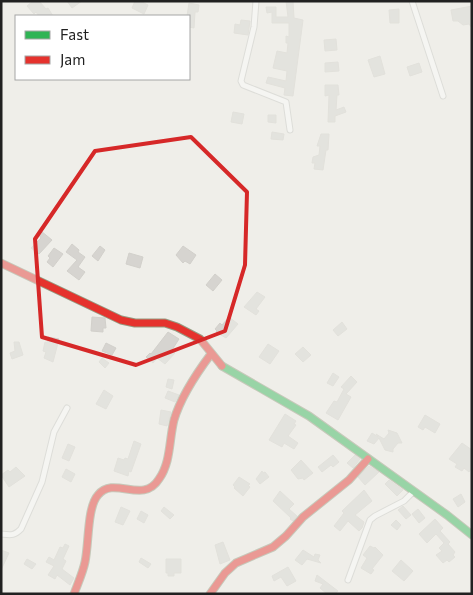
<svg xmlns="http://www.w3.org/2000/svg" width="473" height="595" font-family="Commissioner,sans-serif">
<rect width="100%" height="100%" fill="#efeee9"/>
<!-- building -->
<g fill="#d6d4d0" stroke="#d2d0cb">
<path d="M33 1H39L46 9 48 8 53 16H39L36 12 34 14 27 6Z"/>
<path d="M67 1H82L72 8Z"/>
<path d="M135 1H140L148 5 144 14 132 8Z"/>
<path d="M286 1H293L294 18 303 20 293 96 284 95 285 88 266 83 268 77 286 81 287 71 273 68 277 51 287 53 288 43H286V36L289 37V23H272V12L267 13 266 7H276V17H288Z"/>
<path d="M189 3 199 5 198 12H195L194 28 189 27V16H187Z"/>
<path d="M472 6V28L469 24 463 25 458 21H453L451 10Z"/>
<path d="M399 9V23H390L389 10Z"/>
<path d="M241 20 250 21 248 35 234 33 235 24 240 25Z"/>
<path d="M336 39 337 50 325 51 324 40Z"/>
<path d="M380 56 385 74 374 77 368 60Z"/>
<path d="M338 62 339 71 325 72V63Z"/>
<path d="M419 63 422 72 410 76 407 67Z"/>
<path d="M325 85H338L339 95H337L336 110 344 107 346 112 335 116V122H328L329 95 325 96Z"/>
<path d="M233 112 244 114 242 124 231 122Z"/>
<path d="M268 115H276V123L268 122Z"/>
<path d="M272 132 284 134 283 140 271 139Z"/>
<path d="M321 134H329L328 150H326L323 170 314 169 315 163H312L313 157 319 155 320 146H317Z"/>
<path d="M41 231 52 240 39 254 31 248 41 238 38 234Z"/>
<path d="M72 244 79 250 78 252 85 257 78 267 85 272 79 280 67 271 77 260 66 252Z"/>
<path d="M100 246 105 250 98 261 92 256Z"/>
<path d="M183 246 196 255 190 264 185 261 183 263 176 255Z"/>
<path d="M54 248 63 254 53 267 47 262 50 258 48 256Z"/>
<path d="M129 253 143 257 140 268 126 264Z"/>
<path d="M215 274 222 280 213 291 206 285Z"/>
<path d="M257 292 265 297 256 309 259 311 256 315 244 307Z"/>
<path d="M92 317 105 318 106 328H103V332L91 331Z"/>
<path d="M229 317 238 324 226 338 216 332 217 331 215 329 220 323 222 325Z"/>
<path d="M342 322 347 329 338 336 333 330Z"/>
<path d="M168 332 179 339 172 350 175 353 165 364 157 358 153 363 146 357 150 353 151 354Z"/>
<path d="M48 337 59 339 53 362 44 358 46 352 43 351 45 342 47 343Z"/>
<path d="M14 342H19L23 355 12 359 10 353 15 351Z"/>
<path d="M106 343 116 348 112 355 102 351Z"/>
<path d="M268 344 279 351 270 364 259 357Z"/>
<path d="M303 347 311 355 303 362 295 354Z"/>
<path d="M102 358 109 363 105 368 99 362Z"/>
<path d="M333 373 339 377 333 386 327 383Z"/>
<path d="M351 376 357 382 346 394 351 397 338 420 326 413 334 401 337 402 344 389 341 387Z"/>
<path d="M168 379 174 380 172 389 166 387Z"/>
<path d="M104 390 113 396 106 409 96 404Z"/>
<path d="M168 391 179 395 175 402 165 398Z"/>
<path d="M161 410 171 412 167 426 159 424Z"/>
<path d="M285 414 296 421 294 424 296 425 288 436 298 443 294 449 284 443 282 447 269 440Z"/>
<path d="M425 415 440 424 435 433 425 427 423 430 418 427Z"/>
<path d="M388 430 397 433 402 443H398L393 449V452L385 450 379 438 374 444 367 441 372 433 378 437 376 434 384 439 389 433Z"/>
<path d="M134 441 141 444 131 472 129 471 128 476 114 471 118 458 124 460 125 458 128 459Z"/>
<path d="M462 443 472 450V467L469 472 464 468 462 471 455 467 457 464 449 459Z"/>
<path d="M68 444 75 447 69 461 62 458Z"/>
<path d="M333 455 339 462 333 467 331 465 322 472 318 467Z"/>
<path d="M355 455 360 459 353 468 347 463Z"/>
<path d="M301 460 313 473 304 480 303 478 298 479 291 470Z"/>
<path d="M369 466 379 472 365 485 358 477Z"/>
<path d="M16 467 25 476 9 487 1 475 8 470 10 472Z"/>
<path d="M66 469 75 474 71 482 62 477Z"/>
<path d="M262 471 263 473 265 472 269 477 260 484 256 479Z"/>
<path d="M239 477 250 484 248 485 250 487 243 496 234 488 235 487 233 485Z"/>
<path d="M389 480 403 490 397 496 385 484Z"/>
<path d="M364 490 372 501 355 515 364 522 362 528 359 531 348 521 340 531 334 526 344 513 342 511Z"/>
<path d="M280 491 294 504 289 509 297 516 293 521 290 519 291 518 273 501Z"/>
<path d="M461 494 465 502 458 507 453 499Z"/>
<path d="M403 506 411 515 406 519 398 510Z"/>
<path d="M121 507 130 511 123 525 115 522Z"/>
<path d="M164 507 174 515 170 519 161 511Z"/>
<path d="M418 509 425 518 419 523 412 514Z"/>
<path d="M141 511 148 515 144 523 137 519Z"/>
<path d="M435 519 443 528 440 531 450 542 448 544 455 552 453 555 455 557 449 562 447 560 443 563 436 555 442 551 439 548 444 543 436 534 427 543 419 534Z"/>
<path d="M396 520 401 525 397 530 391 525Z"/>
<path d="M223 542 230 560 220 564 215 545Z"/>
<path d="M65 544 69 546 63 559 66 561 62 569 74 578 70 585 57 575 55 579 48 575 54 566 46 562 49 557 54 560 60 547 63 548Z"/>
<path d="M370 546 374 548 375 547 383 555 372 569 374 570 371 574 361 568 367 558 363 555Z"/>
<path d="M1 550 9 553 1 570Z"/>
<path d="M303 550 314 557 315 554 320 555 318 560 321 563 307 559 302 565 295 560Z"/>
<path d="M141 558 151 564 148 568 139 562Z"/>
<path d="M27 559 36 564 32 569 24 564Z"/>
<path d="M166 559H181V573H174V576H168V573H166Z"/>
<path d="M401 560 413 571 404 581 392 571Z"/>
<path d="M288 567 296 581 287 586 281 577 274 581 272 576Z"/>
<path d="M317 575 338 591 335 594H327L320 588 323 584 315 581Z"/>
</g>
<g fill="none" stroke-linecap="round" stroke-linejoin="round">
<!-- street casing -->
<g stroke="#c8c8c5" stroke-width="7">
<g id="street">
<path d="M256 1 254 27 241 81 243 85 286 102 290 130"/>
<path d="M412 1 443 96"/>
<path d="M1 534C11 535 14 536 21 529L42 482 54 432 67 408"/>
<path d="M348 580 370 520 375 516 404 501 414 491"/>
</g>
</g>
<!-- fast casing -->
<g stroke="#969a80" stroke-width="9">
<path id="fast" d="M222 366 309 416 447 515 472 535"/>
</g>
<!-- jam casing -->
<g stroke="#969a80" stroke-width="9">
<g id="jam">
<path d="M1 263 121 320 135 323H165L177 327 200 339 222 366"/>
<path d="M74 594C78 583 83 572 85 562 89 544 87 507 98 495 114 475 143 505 159 479 171 462 169 440 174 420 181 396 196 374 211 354"/>
<path d="M210 594 225 573 236 563 273 547 286 536 303 517 349 480 368 459"/>
</g>
</g>
<!-- street -->
<use href="#street" stroke="#fdfcfc" stroke-width="5"/>
<!-- fast -->
<use href="#fast" stroke="#30b455" stroke-width="7"/>
<!-- jam -->
<use href="#jam" stroke="#e5322d" stroke-width="7"/>
</g>
<!-- marked area -->
<path d="M0 0H473V595H0ZM191 137 247 192 245 265 225 331 136 365 42 337 35 239 95 151Z" fill="#efeee9" fill-opacity=".55" fill-rule="evenodd"/>
<path fill="none" stroke="#d62828" stroke-width="4" stroke-linejoin="round" d="M191 137 247 192 245 265 225 331 136 365 42 337 35 239 95 151Z"/>
<!-- border -->
<rect width="473" height="595" fill="none" stroke="#212121" stroke-width="5"/>
<!-- legend -->
<rect x="15" y="15" width="175" height="65" fill="#ffffff" stroke="#a6a6a6"/>
<rect x="25" y="31" width="25" height="8" fill="#30b455" stroke="#a6a6a6"/>
<text x="60" y="40" font-size="15" fill="#212121">Fast</text>
<rect x="25" y="56" width="25" height="8" fill="#e5322d" stroke="#a6a6a6"/>
<text x="60" y="65" font-size="15" fill="#212121">Jam</text>
</svg>
